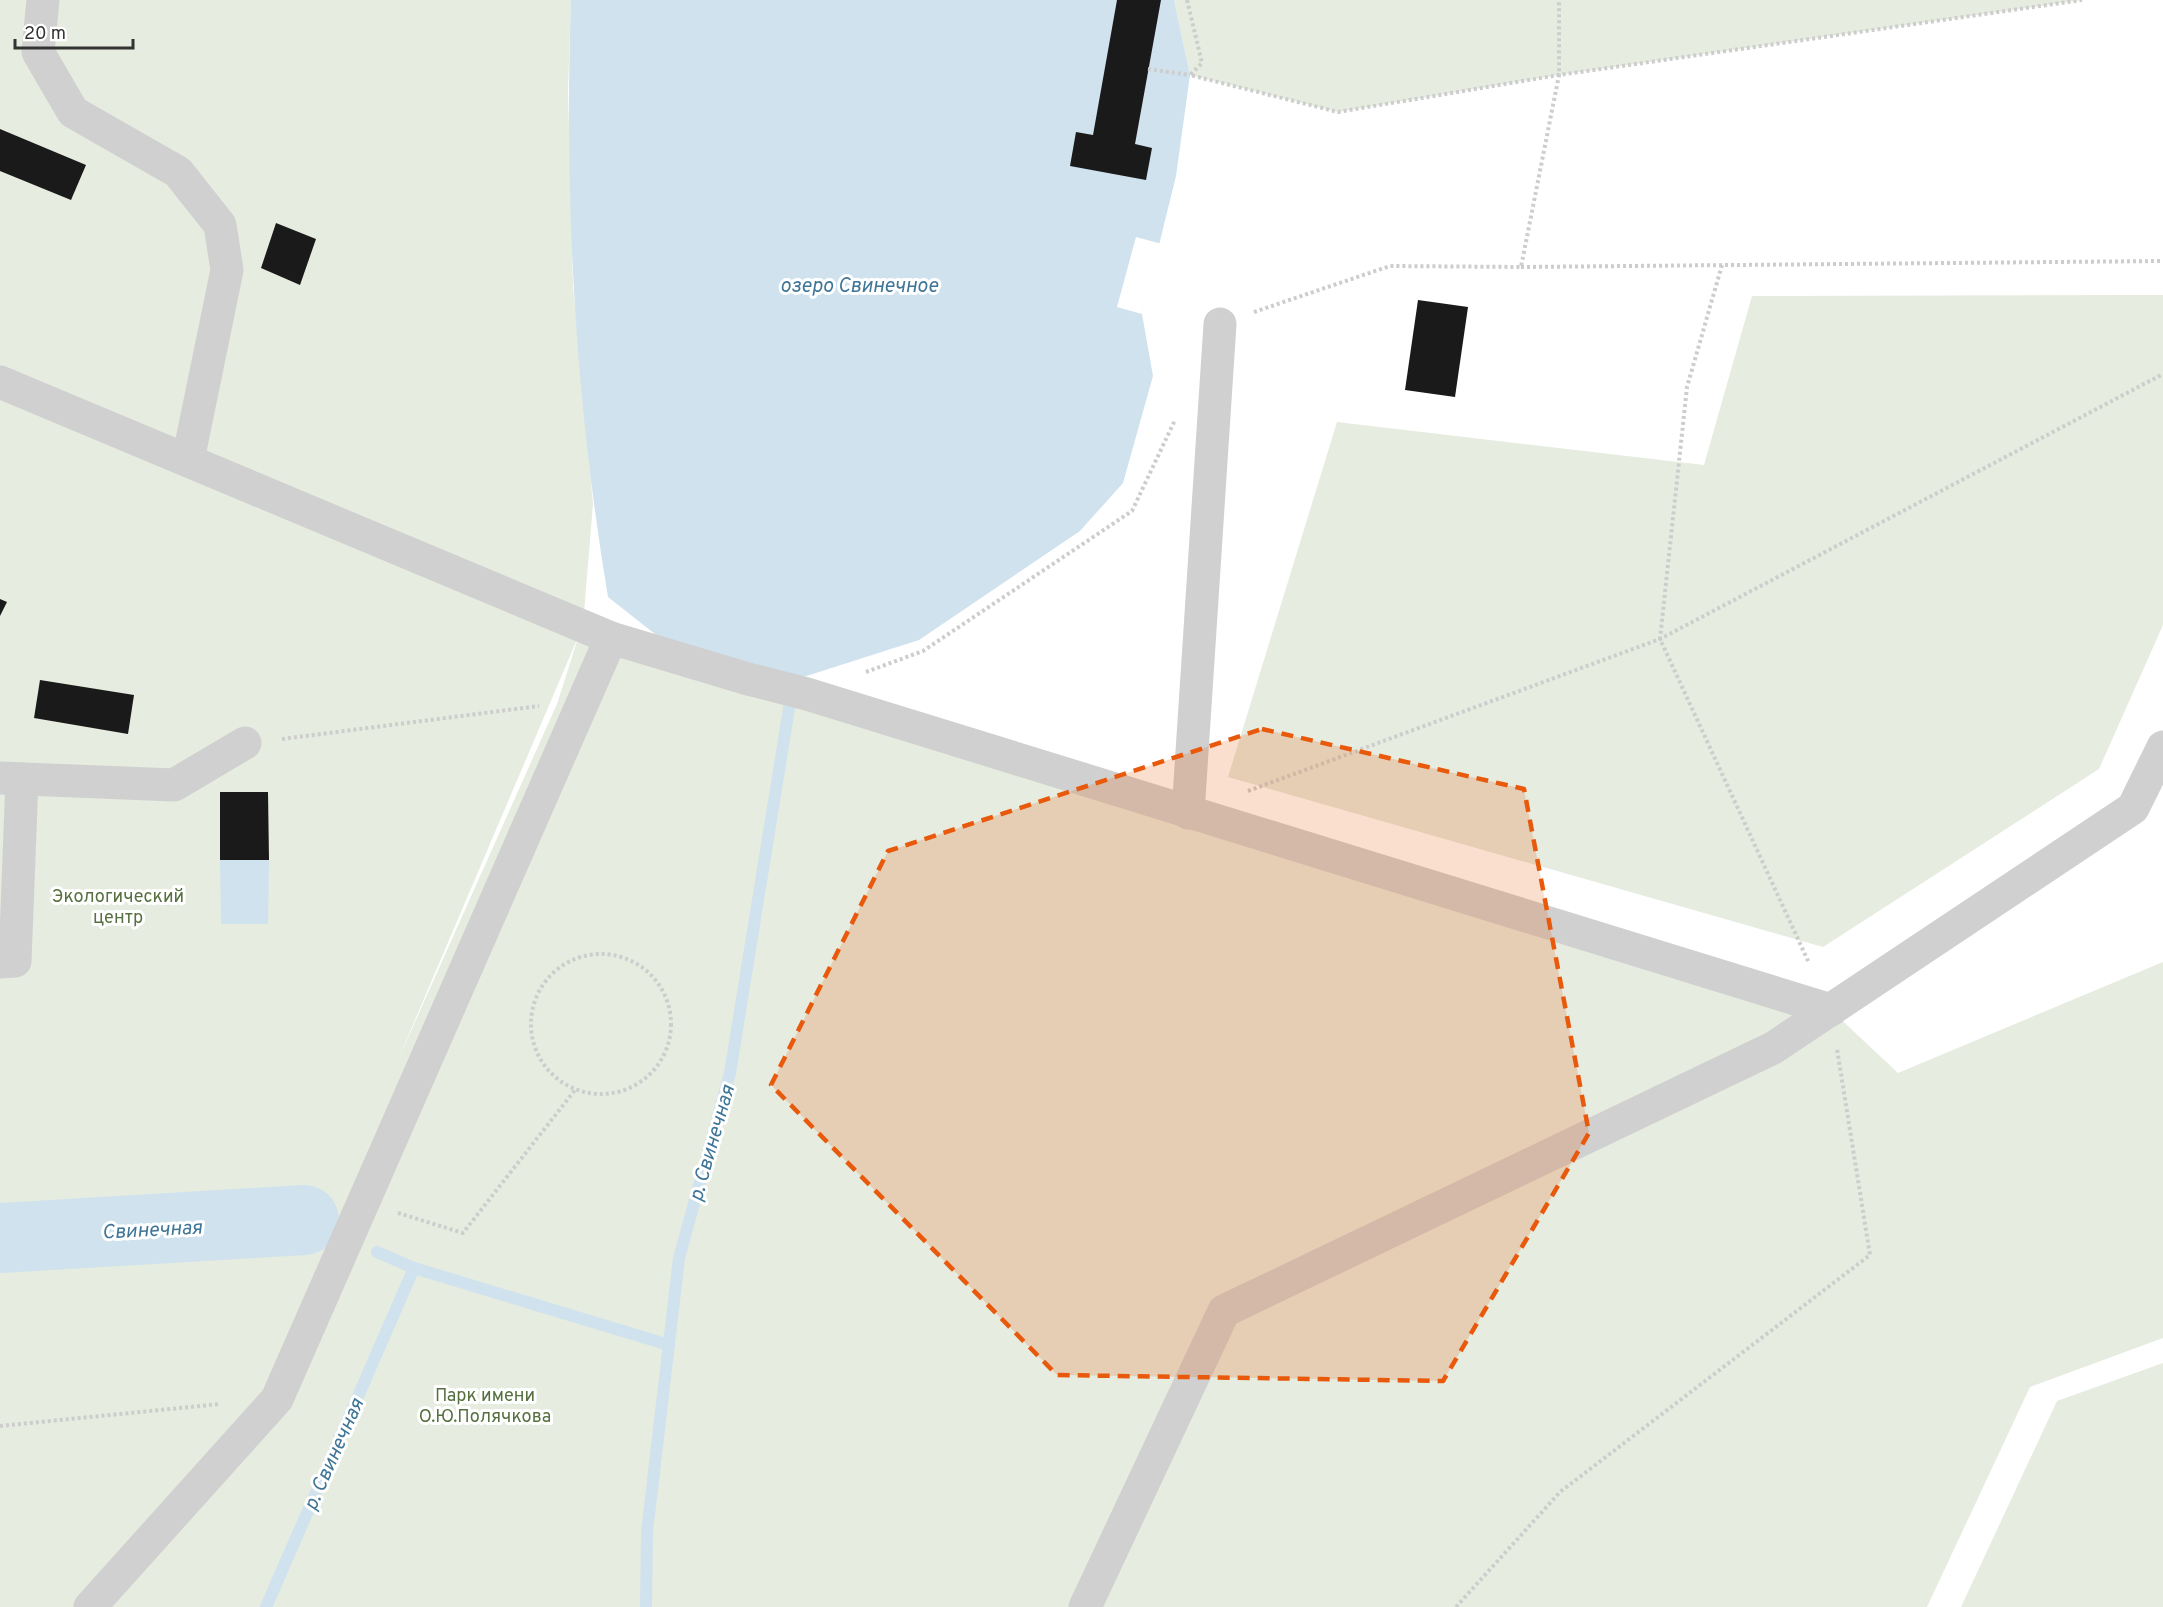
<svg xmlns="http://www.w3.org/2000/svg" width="2163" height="1607" font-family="Overpass,sans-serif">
<rect width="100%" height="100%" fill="#fff"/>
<!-- green -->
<g fill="#e6ecdf" fill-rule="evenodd">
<path d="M0 0H571L568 91 573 286 593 504 583 625 1831 1010 1898 1073 2163 962V1338L2030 1387 1927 1607H0ZM579 635 557 704 397 1062Z"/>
<path d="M1174 0H2082L1559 75 1338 112 1190 75Z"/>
<path d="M2163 295V625L2099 769 1823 947 1228 777 1337 422 1704 465 1752 296Z"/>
<path d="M2163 1363V1607H1961L2057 1401Z"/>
</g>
<!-- water -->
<g fill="#cfe2ee">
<path d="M571 0H1174L1190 75 1176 176 1142 314 1153 376 1123 483 1080 531 919 640 794 680 660 638 608 597C575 400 564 200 571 0Z"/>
<path d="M220 860H269L268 924H221Z"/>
</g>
<!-- pier -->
<path fill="#fff" d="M1136 237 1162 244 1142 314 1117 307Z"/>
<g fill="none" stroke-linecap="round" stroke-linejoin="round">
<!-- stream -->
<g stroke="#cfe2ee" stroke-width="12">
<path d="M304 1220 317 1226"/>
<path d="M377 1252 414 1268 669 1345"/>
<path d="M266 1607 414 1268"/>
<path d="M646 1607 647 1532 679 1258 730 1073 792 690"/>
</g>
<!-- river -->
<path stroke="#cfe2ee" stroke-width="70" d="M0 1238 304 1220"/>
</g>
<!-- building -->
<g fill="#1a1a1a">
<path d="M1117 0H1161L1135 144 1152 148 1146 180 1070 166 1076 132 1093 135Z"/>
<path d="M0 129 86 165 71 200 0 171Z"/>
<path d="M276 223 316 239 300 285 261 268Z"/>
<path d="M1418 300 1468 307 1455 397 1405 390Z"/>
<path d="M0 599 7 602 0 616Z"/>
<path d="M40 680 134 695 128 734 34 718Z"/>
<path d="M220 792H268L269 860H220Z"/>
</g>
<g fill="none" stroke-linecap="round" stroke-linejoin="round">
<!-- path -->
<g stroke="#cdcdcd" stroke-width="4" stroke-dasharray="3 3" stroke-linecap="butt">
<path d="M1187 0 1202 63 1190 75 1338 112 1559 75V0"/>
<path d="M1148 69 1190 75"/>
<path d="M1722 265 1687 387 1660 639 1809 963"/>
<path d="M1521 267 2163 261"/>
<path d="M1254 312 1390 266 1521 267 1559 75 2082 0"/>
<path d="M866 672 923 651 1132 511 1175 420"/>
<path d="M282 739 539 706"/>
<path d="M1248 791 1660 639 2163 374"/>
<circle cx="601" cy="1024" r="70"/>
<path d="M398 1213 463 1233 575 1090"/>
<path d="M0 1426 220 1404"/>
<path d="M1456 1607 1560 1492 1870 1255 1837 1049"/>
</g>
<!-- minor -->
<g stroke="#d0d0d0" stroke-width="33">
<path d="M43 0 38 52 73 112 178 172 220 225 227 270 188 460"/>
<path d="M0 382 611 638 277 1399 90 1607"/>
<path d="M611 638 748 679 807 694 1831 1010"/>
<path d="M0 778 174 785 245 743"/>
<path d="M1188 813 1220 324"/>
<path d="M0 962 15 961 22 779"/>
<path d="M1085 1607 1224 1311 1773 1048 2133 808 2163 747"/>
</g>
</g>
<!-- marked area -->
<path fill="#e8590c" fill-opacity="0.2" stroke="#e8590c" stroke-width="4.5" stroke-dasharray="12 8" stroke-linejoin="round" d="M1262 729 1524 789 1589 1133 1443 1381 1057 1375 771 1085 888 851Z"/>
<g text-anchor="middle" stroke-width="6" stroke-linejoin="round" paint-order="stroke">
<!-- park labels -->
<g font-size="18" fill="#56703f" stroke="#fff">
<text x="118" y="902">Экологический<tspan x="118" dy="21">центр</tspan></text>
<text x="485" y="1401">Парк имени<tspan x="485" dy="21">О.Ю.Полячкова</tspan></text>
</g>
<!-- water labels -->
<g font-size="20" font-style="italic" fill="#3f7597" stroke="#fff">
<text x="859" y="292">озеро Свинечное</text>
<text transform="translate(711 1143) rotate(-74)" y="7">р. Свинечная</text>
<text transform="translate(152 1229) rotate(-3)" y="7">Свинечная</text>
<text transform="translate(333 1454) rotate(-66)" y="7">р. Свинечная</text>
</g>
</g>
<!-- scale -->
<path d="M15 39v9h118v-9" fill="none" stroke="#333333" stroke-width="3"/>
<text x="24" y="39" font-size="18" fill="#333333" stroke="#ffffff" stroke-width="4.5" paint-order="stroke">20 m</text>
</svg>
